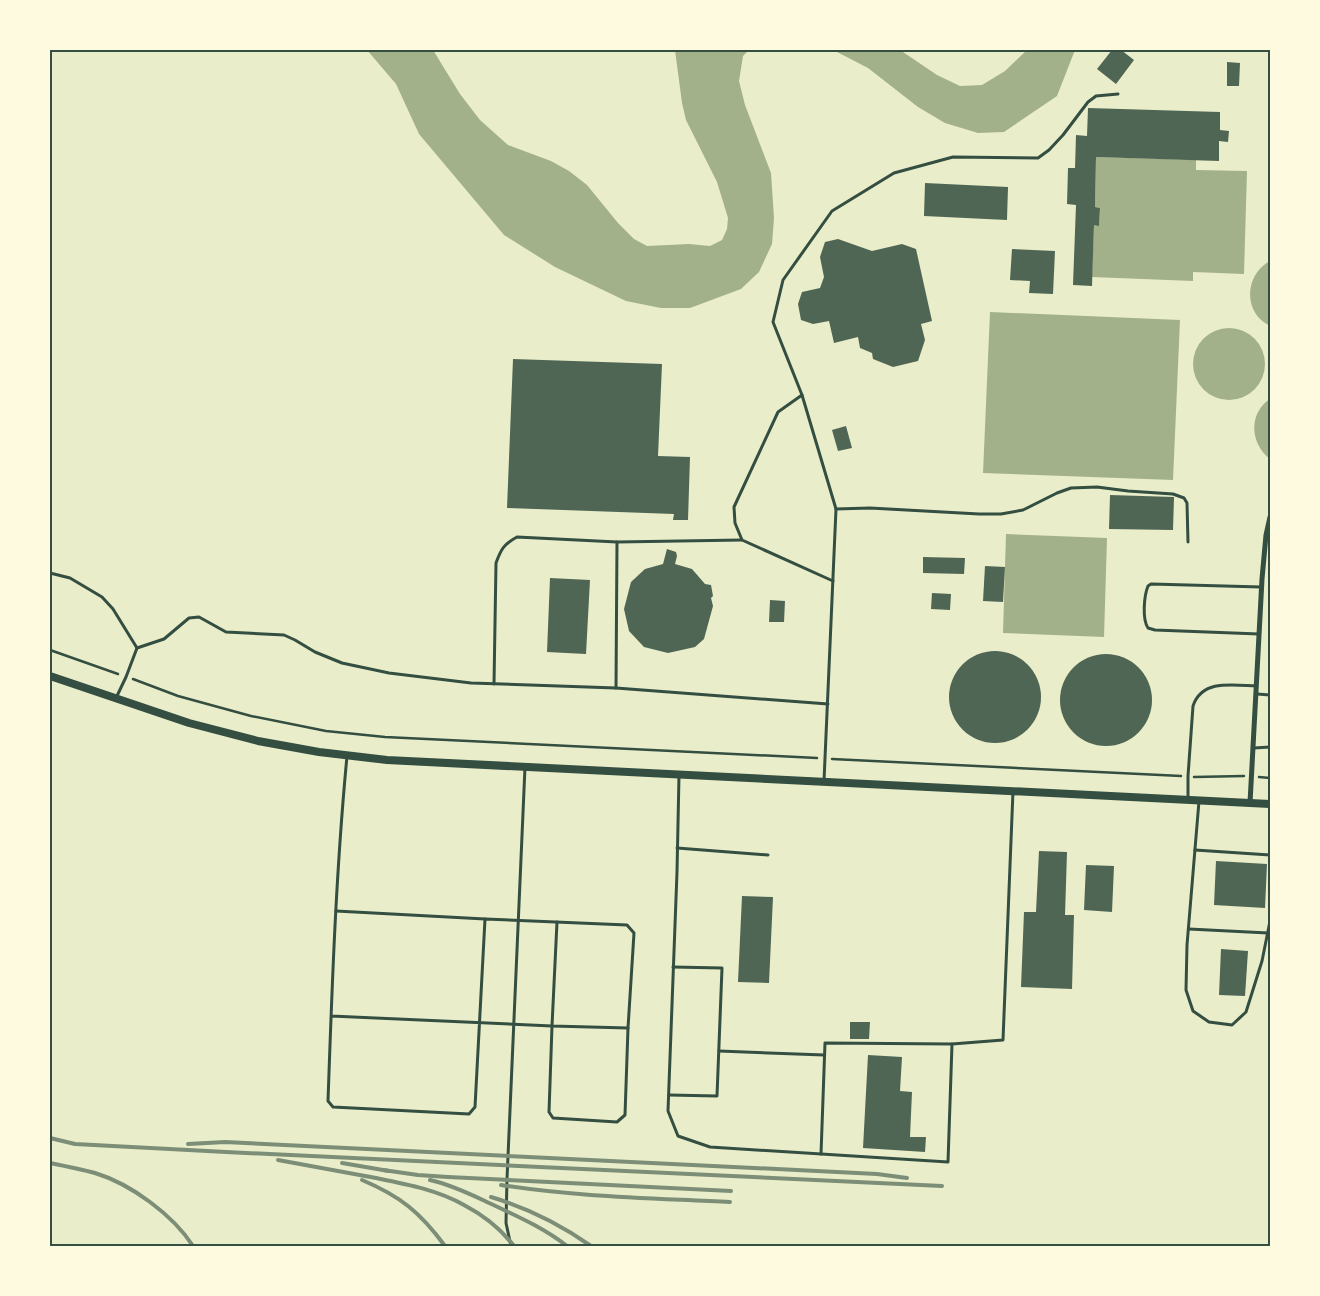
<svg xmlns="http://www.w3.org/2000/svg" width="1320" height="1296" font-family="Georgia,serif">
<rect width="100%" height="100%" fill="#e9edc9"/>
<!-- water -->
<g fill="#a3b18a">
<path d="M367 50H433L460 94 480 120 508 145 551 161 569 171 587 185 618 223 634 239 647 246 689 244 710 246 722 240 727 229 728 218 717 182 686 120 682 103 675 50H749L743 56 739 81 745 105 771 173 774 218 772 244 759 272 741 289 690 308H661L626 301 555 267 504 235 419 134 396 84Z"/>
<path d="M830 50H900L937 75 960 86 982 85 1005 71 1027 50H1075L1057 96 1004 132 978 133 945 123 918 107 868 68 837 52Z"/>
<path d="M1096 157 1196 160V170L1247 171 1244 274 1193 272V281L1092 277 1094 225H1099L1100 208 1095 207Z"/>
<path d="M1270 261V326C1267 324 1263 322 1260 319 1243 301 1249 272 1270 261Z"/>
<path d="M990 312 1180 320 1173 480 983 473Z"/>
<circle cx="1229" cy="364" r="36"/>
<path d="M1270 399V459C1250 444 1248 413 1270 399Z"/>
<path d="M1006 534 1107 538 1104 637 1003 633Z"/>
</g>
<!-- building -->
<g fill="#4f6655">
<path d="M1112 50H1121L1134 60 1116 84 1097 69Z"/>
<path d="M1227 62 1240 63 1239 86H1227Z"/>
<path d="M1088 108 1220 112V130L1229 131 1228 142 1219 141V161L1096 157 1095 207 1100 208 1099 226 1094 225 1092 286 1073 285 1076 205 1067 204 1068 168H1075L1076 135 1087 136Z"/>
<path d="M925 183 1008 187 1007 220 924 216Z"/>
<path d="M838 239 872 251 902 244 916 249 932 321 921 324 925 340 918 361 893 367 873 359 872 353 860 348 858 337 834 343 829 321 813 324 801 320 798 304 802 292 820 288 824 277 820 257 825 242Z"/>
<path d="M1012 249 1055 251 1053 294 1029 293 1030 281 1010 280Z"/>
<path d="M513 359 662 364 658 456 690 457 688 520H673L674 514 507 508Z"/>
<path d="M846 426 852 448 838 451 832 430Z"/>
<path d="M1110 495 1174 497 1173 530 1109 529Z"/>
<path d="M667 549 676 552 677 556 675 564 692 569 705 584 711 585 713 596 711 598 713 606 704 639 695 647 668 653 644 647 629 631 624 609 631 582 645 569 663 564Z"/>
<path d="M923 557 965 558 964 574 923 573Z"/>
<path d="M985 566 1005 567 1003 602 983 601Z"/>
<path d="M550 578 590 580 586 654 547 652Z"/>
<path d="M932 593 951 594 950 610 931 609Z"/>
<path d="M770 600 785 601 784 622H769Z"/>
<circle cx="995" cy="697" r="46"/>
<circle cx="1106" cy="700" r="46"/>
<path d="M1039 851 1067 852 1065 915H1074L1072 989 1021 987 1024 912H1036Z"/>
<path d="M1216 861 1267 864 1265 908 1214 905Z"/>
<path d="M1086 865 1114 866 1112 912 1084 910Z"/>
<path d="M742 896 773 897 769 983 738 982Z"/>
<path d="M1221 949 1248 951 1245 996 1219 995Z"/>
<path d="M850 1022H870L869 1039H850Z"/>
<path d="M868 1055 902 1057 900 1091 912 1092 910 1137H926L925 1152 863 1148Z"/>
</g>
<g fill="none" stroke-linecap="round" stroke-linejoin="round">
<!-- path -->
<g stroke="#344e41" stroke-width="2.5">
<path d="M50 650 118 674"/>
<path d="M133 679 178 696 251 716 326 731 385 737 817 758"/>
<path d="M832 759 1181 776"/>
<path d="M1194 777 1244 776"/>
<path d="M1259 777 1270 778"/>
</g>
<!-- service -->
<g stroke="#344e41" stroke-width="3">
<path d="M802 395 778 412 734 507 735 523 742 540 833 581"/>
<path d="M836 509 802 395 773 322 783 280 832 211 894 173 953 157 1038 158 1049 150 1063 135 1088 102 1096 96 1118 94"/>
<path d="M50 573 70 578 102 597 113 609 137 648"/>
<path d="M1259 634 1155 630 1148 628C1142 619 1144 596 1148 586L1151 584 1261 587"/>
<path d="M137 648 164 639 189 618 199 617 226 632 284 635 295 640 315 652 342 663 389 673 471 683 616 688 828 704"/>
<path d="M494 684 496 563C501 549 504 544 517 537L617 542 742 540"/>
<path d="M616 688 617 542"/>
<path d="M1257 694 1270 695"/>
<path d="M116 698 126 677 137 648"/>
<path d="M1254 748 1270 747"/>
<path d="M679 775 677 872 668 1111 678 1136 710 1147 948 1162 952 1044 1003 1040 1013 791"/>
<path d="M824 781 836 509 870 508 979 514H1001L1023 510 1057 493 1071 488 1097 487 1128 491 1173 494 1184 498 1187 503 1188 542"/>
<path d="M1188 799V776L1193 706C1202 679 1233 685 1256 686"/>
<path d="M1199 801 1187 945 1186 990 1193 1011 1209 1022 1232 1025 1246 1012 1262 961 1270 921"/>
<path d="M677 848 768 855"/>
<path d="M1195 850 1270 855"/>
<path d="M336 911 485 919"/>
<path d="M557 922 552 1026 628 1028"/>
<path d="M1189 929 1268 933"/>
<path d="M331 1016 552 1026 549 1112 553 1118 617 1122 625 1115 628 1028 634 933 627 925 485 919 475 1107 469 1114 333 1107 328 1101C332 986 336 871 347 756"/>
<path d="M719 1051 824 1055"/>
<path d="M669 1095 717 1096 722 968 673 967"/>
<path d="M821 1154 825 1043 952 1044"/>
<path d="M511 1246 506 1223 507 1179 525 767"/>
</g>
<!-- minor -->
<path stroke="#344e41" stroke-width="5" d="M1250 803 1262 579 1266 535 1270 517"/>
<!-- tertiary -->
<path stroke="#344e41" stroke-width="8" d="M50 676 189 723 258 741 319 752 387 760 1270 804"/>
<!-- rail -->
<g stroke="#7c8e77" stroke-width="4">
<path d="M50 1138 75 1144 226 1152 942 1186"/>
<path d="M188 1144 225 1142 877 1174 907 1178"/>
<path d="M278 1160C311 1166 344 1172 376 1178 406 1184 438 1190 464 1205 483 1215 501 1229 514 1246"/>
<path d="M50 1163C65 1166 80 1169 95 1173 131 1184 173 1215 193 1246"/>
<path d="M342 1163 389 1171"/>
<path d="M383 1170 418 1175 448 1177 731 1191"/>
<path d="M362 1180C400 1196 420 1212 445 1246"/>
<path d="M430 1180C449 1184 468 1193 485 1201 514 1215 541 1226 567 1246"/>
<path d="M501 1185C577 1197 654 1198 730 1202"/>
<path d="M491 1197C528 1208 560 1224 591 1246"/>
</g>
</g>
<!-- border -->
<rect width="1320" height="1296" fill="none" stroke="#fefae0" stroke-width="102"/>
<rect x="51" y="51" width="1218" height="1194" fill="none" stroke="#344e41" stroke-width="2"/>
</svg>
